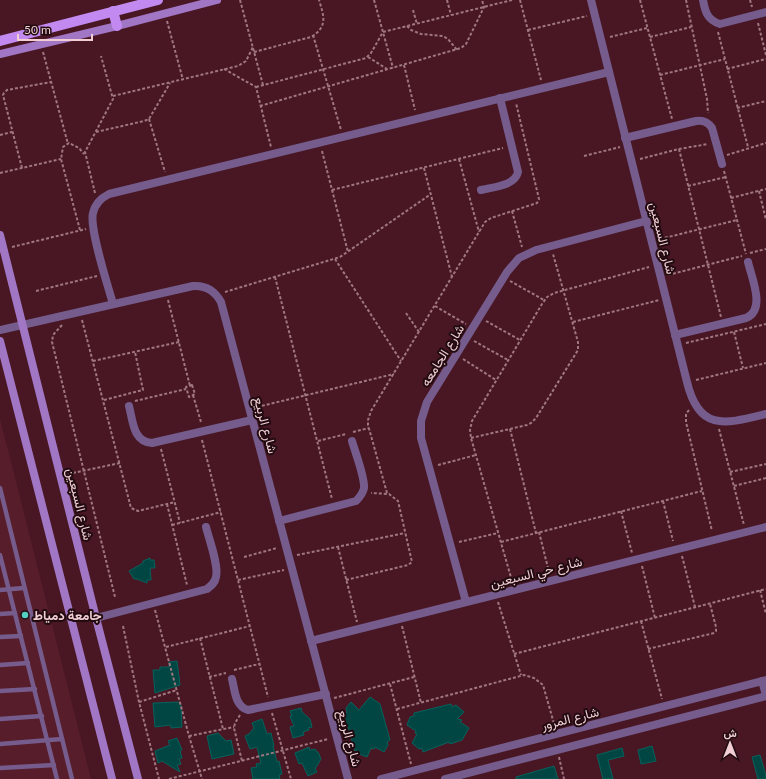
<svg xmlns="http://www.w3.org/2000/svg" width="766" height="779" font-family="Lato,Vazirmatn,sans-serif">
<rect width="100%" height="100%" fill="#481723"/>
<!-- built -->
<path fill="#571d2b" d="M0 420 7 446 91 779H0Z"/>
<!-- building -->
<g fill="#014642" stroke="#07625d">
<path d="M150 558V560H154L155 568H150L151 580H147V583L137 579H134L129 571 143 563V561Z"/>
<path d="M177 661 180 685 155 693 153 670H160V667H169V662Z"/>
<path d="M370 697 380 704 390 740 387 742 388 745 384 752 375 747 374 749 371 748 367 757 359 754 357 751H355L344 714 347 712 346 708 351 702 359 710Z"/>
<path d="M179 702 181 705 182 727 171 728V725L155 727 153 703Z"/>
<path d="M451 704 452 707 456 705 464 712 457 719 462 720 460 722 469 728 462 740 450 744 449 742 423 752 422 748 419 749 412 743 417 734 415 733 416 731 407 725 410 717 414 716V713Z"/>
<path d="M301 708 302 712 310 719 312 727 308 728 309 730 303 732 304 735 293 738 290 727 294 726 290 716H292L290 711Z"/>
<path d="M262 719 267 734 271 733 274 746H273L277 762 279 761 282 774 279 775 280 779H253L251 768 257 767 256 764 261 763 257 747 250 749 245 736 249 734 254 728 252 723Z"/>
<path d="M218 733 226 741 231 740 234 754 212 759 207 736Z"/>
<path d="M177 738 182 750 180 751 182 758 179 759 181 764 177 765 180 772 162 761 158 763 155 751 170 745 168 741Z"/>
<path d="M652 746 656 761 641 764 638 750Z"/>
<path d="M309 747 310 750 315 749 317 752H318L321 759 315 769 317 772 308 776 302 763 299 764 295 753Z"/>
<path d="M622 748 624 756 608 760 613 779H603L597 755Z"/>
<path d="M760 755 766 776V779H758L752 757Z"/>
<path d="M554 766 558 779H516V777Z"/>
</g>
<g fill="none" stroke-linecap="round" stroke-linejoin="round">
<!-- path -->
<g stroke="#a07780" stroke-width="2" stroke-dasharray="3 2" stroke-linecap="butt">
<path d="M240 0 263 85"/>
<path d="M374 0 393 68"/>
<path d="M447 0 451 15"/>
<path d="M520 0 541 80"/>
<path d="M640 0 672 119"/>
<path d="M686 0 707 99 708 113"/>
<path d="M750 0 752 7"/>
<path d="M413 10 417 24"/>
<path d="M167 21 183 80"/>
<path d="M758 23 766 55"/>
<path d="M407 26 411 30 421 34 443 36 448 39 457 50"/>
<path d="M528 30 587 16"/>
<path d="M718 32 748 147"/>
<path d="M313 35 341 130"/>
<path d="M610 37 647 28"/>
<path d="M650 37 691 27"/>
<path d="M43 52 68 144"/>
<path d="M254 52 311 37C328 27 324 16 319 0"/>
<path d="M368 57 387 69"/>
<path d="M404 65 415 110"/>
<path d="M224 69 256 87 271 147"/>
<path d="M727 69 766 59"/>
<path d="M660 75 725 59"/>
<path d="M256 87 366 58 371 53 383 32 512 0"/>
<path d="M113 96 238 66 246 61 253 47"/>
<path d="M260 106 461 48 466 44 484 7 482 0"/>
<path d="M737 108 766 101"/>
<path d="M149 119 165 172"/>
<path d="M96 132 144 121 149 119 170 83"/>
<path d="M0 135 12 132"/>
<path d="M679 149 721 317"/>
<path d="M322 151 348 252"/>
<path d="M727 155 766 143"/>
<path d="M584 156 620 147"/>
<path d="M459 159 479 232"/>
<path d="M640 159 679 149 708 144"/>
<path d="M22 168 3 95 4 93 7 90 51 82"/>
<path d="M424 168 452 277"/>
<path d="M724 171 746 254"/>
<path d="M0 173 61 159"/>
<path d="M688 186 726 177"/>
<path d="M332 190 503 148"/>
<path d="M759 191 766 220"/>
<path d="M95 193 85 152 113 99 101 56"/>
<path d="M731 198 766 189"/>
<path d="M512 211 522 247"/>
<path d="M80 230 61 159 63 147 69 143 79 148 84 154"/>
<path d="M660 239 737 220"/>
<path d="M12 247 86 229"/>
<path d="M750 253 766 249"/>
<path d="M335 259 401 361"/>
<path d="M668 275 742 256"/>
<path d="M275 277 332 499"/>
<path d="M510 281 544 300"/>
<path d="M36 291 97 276"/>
<path d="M225 292 340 257 431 194"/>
<path d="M168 300 190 386"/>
<path d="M435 306 466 324"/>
<path d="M406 313 419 332"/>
<path d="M82 320 131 508 138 511 175 502"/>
<path d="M486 321 520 340"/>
<path d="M573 322 659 300"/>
<path d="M62 325 53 335 52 342 115 597"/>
<path d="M734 332 743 368"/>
<path d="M474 341 508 360"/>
<path d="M686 343 766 324"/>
<path d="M463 359 496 380"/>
<path d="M93 361 179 342"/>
<path d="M696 380 766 363"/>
<path d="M192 385 195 394 189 397 186 387Z"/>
<path d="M193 395 201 422"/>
<path d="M104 400 143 390 135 352"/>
<path d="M135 401 186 389"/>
<path d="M257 407 394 374"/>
<path d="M689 410 686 414V422L712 531"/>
<path d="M510 429 536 533"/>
<path d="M719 429 744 525"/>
<path d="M353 432 369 428"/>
<path d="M471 438 527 425 531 423 536 418 578 350V342L553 254"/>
<path d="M202 440 268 697"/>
<path d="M318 441 346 434"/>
<path d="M161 449 180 523"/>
<path d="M438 465 476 455"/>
<path d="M730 472 766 464"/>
<path d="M68 474 120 463"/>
<path d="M734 486 766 478"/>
<path d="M387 493 368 425V420L371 411 485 222 491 218 537 203 539 199 516 103"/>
<path d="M663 501 673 541"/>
<path d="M167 504 187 585"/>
<path d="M621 511 632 553"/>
<path d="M172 525 221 512"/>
<path d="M539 532 549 572"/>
<path d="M459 542 498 533"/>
<path d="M501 542 702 491"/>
<path d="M338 547 357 622"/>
<path d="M297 555 405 533"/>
<path d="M682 556 695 607"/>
<path d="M244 557 277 548"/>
<path d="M642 566 655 618"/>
<path d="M238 580 284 570"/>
<path d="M346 580 408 565 412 562 398 501 389 494 371 493"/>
<path d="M512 581 471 438 470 430 472 421 542 304 547 297 554 293 649 267"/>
<path d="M760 590 766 614"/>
<path d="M498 602 521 675"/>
<path d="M155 610 189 736 202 779"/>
<path d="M641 621 662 699"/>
<path d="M123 626 139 702 159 779"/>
<path d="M402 626 421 703"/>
<path d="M200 638 223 729"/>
<path d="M166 647 250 626"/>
<path d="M648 649 714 633 716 631V627L710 604"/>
<path d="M514 654 766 589"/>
<path d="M234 670 259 664"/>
<path d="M209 677 226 673"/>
<path d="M390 684 411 764"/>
<path d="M334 698 414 677"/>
<path d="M139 702 177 690"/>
<path d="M397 709 524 675 534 678 543 685 555 727"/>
<path d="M272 713 291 779"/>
<path d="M240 715 235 723 234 728 242 761"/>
<path d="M189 736 234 727"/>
<path d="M559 757 564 779"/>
<path d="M169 779 328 739"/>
</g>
<!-- service -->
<g stroke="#765c8d" stroke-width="4.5">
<path d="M0 488 72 779"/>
<path d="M0 555 57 779"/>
<path d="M0 590 24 588"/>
<path d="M0 614 15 613"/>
<path d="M0 637 21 636"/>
<path d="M0 665 28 663"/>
<path d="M0 691 35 689"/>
<path d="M0 719 42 716"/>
<path d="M0 744 62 739"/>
<path d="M0 768 54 765"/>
</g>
<!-- minor -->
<g stroke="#765c8d" stroke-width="8">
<path d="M591 0 687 382C699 432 725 424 766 414"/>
<path d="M703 0C705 11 707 20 720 24L766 12"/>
<path d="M625 138 696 121C703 120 708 122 712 128L722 164"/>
<path d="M481 190C493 187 515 186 518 172L500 98"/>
<path d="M113 304C108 286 89 228 93 213 95 204 101 198 109 194L609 72"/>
<path d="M0 330 193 286C206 285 215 291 221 302L348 779"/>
<path d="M675 335 746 318C766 310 752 279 748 262"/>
<path d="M129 406C133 421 133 442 152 443L252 420"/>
<path d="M279 521 356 501C360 497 363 493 364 488 365 477 355 452 352 441"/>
<path d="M466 602 421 438V421L427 402 507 272 519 258 536 250 646 221"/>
<path d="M96 618 207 589C211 586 215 583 216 577 219 566 209 539 206 527"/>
<path d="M311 641 766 527"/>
<path d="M232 679C235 691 235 706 248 710L326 694"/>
<path d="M762 681 766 695"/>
</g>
<!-- tertiary -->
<g stroke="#765c8d" stroke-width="8">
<path d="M381 779 766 680"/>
<path d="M445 779 766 696"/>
</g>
<!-- secondary -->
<g stroke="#a176c5" stroke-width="8">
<path d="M0 54 117 26 217 0"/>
<path d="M0 235 96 618 138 779"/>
<path d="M0 341 112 779"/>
</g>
<!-- primary -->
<g stroke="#c28af1" stroke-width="10">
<path d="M113 11 117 26"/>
<path d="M0 41 158 0"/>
</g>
</g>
<!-- markers -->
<circle fill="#55cec4" stroke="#210b10" stroke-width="1.5" cx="25" cy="615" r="4"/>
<g text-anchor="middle" stroke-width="4" stroke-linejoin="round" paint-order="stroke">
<!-- street labels -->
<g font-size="13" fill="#f0ced3" stroke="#210b10">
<text transform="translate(663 238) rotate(76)" y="5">شارع السبعين</text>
<text transform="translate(442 355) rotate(-58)" y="5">شارع الجامعه</text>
<text transform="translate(266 425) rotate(75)" y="5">شارع الربيع</text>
<text transform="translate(80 504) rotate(76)" y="5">شارع السبعين</text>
<text transform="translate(536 572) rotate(-14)" y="5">شارع حي السبعين</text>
<text transform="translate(570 718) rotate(-14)" y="5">شارع المرور</text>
<text transform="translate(350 738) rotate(75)" y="5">شارع الربيع</text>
</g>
<!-- poi labels -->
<g font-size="13" font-weight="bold" fill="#f0ced3" stroke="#210b10" text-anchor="start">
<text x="33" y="620">جامعة دمياط</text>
</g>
</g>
<!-- north arrow -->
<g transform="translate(730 743)" stroke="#210b10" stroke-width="3" paint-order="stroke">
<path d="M0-3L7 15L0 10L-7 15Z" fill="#f0ced3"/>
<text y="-6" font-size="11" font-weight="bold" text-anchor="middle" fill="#f0ced3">ش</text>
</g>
<!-- scale -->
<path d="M18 34v6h74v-6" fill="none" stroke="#f0ced3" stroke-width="2"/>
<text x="24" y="34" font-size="12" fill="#f0ced3" stroke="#210b10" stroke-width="3" paint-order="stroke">50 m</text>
</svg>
